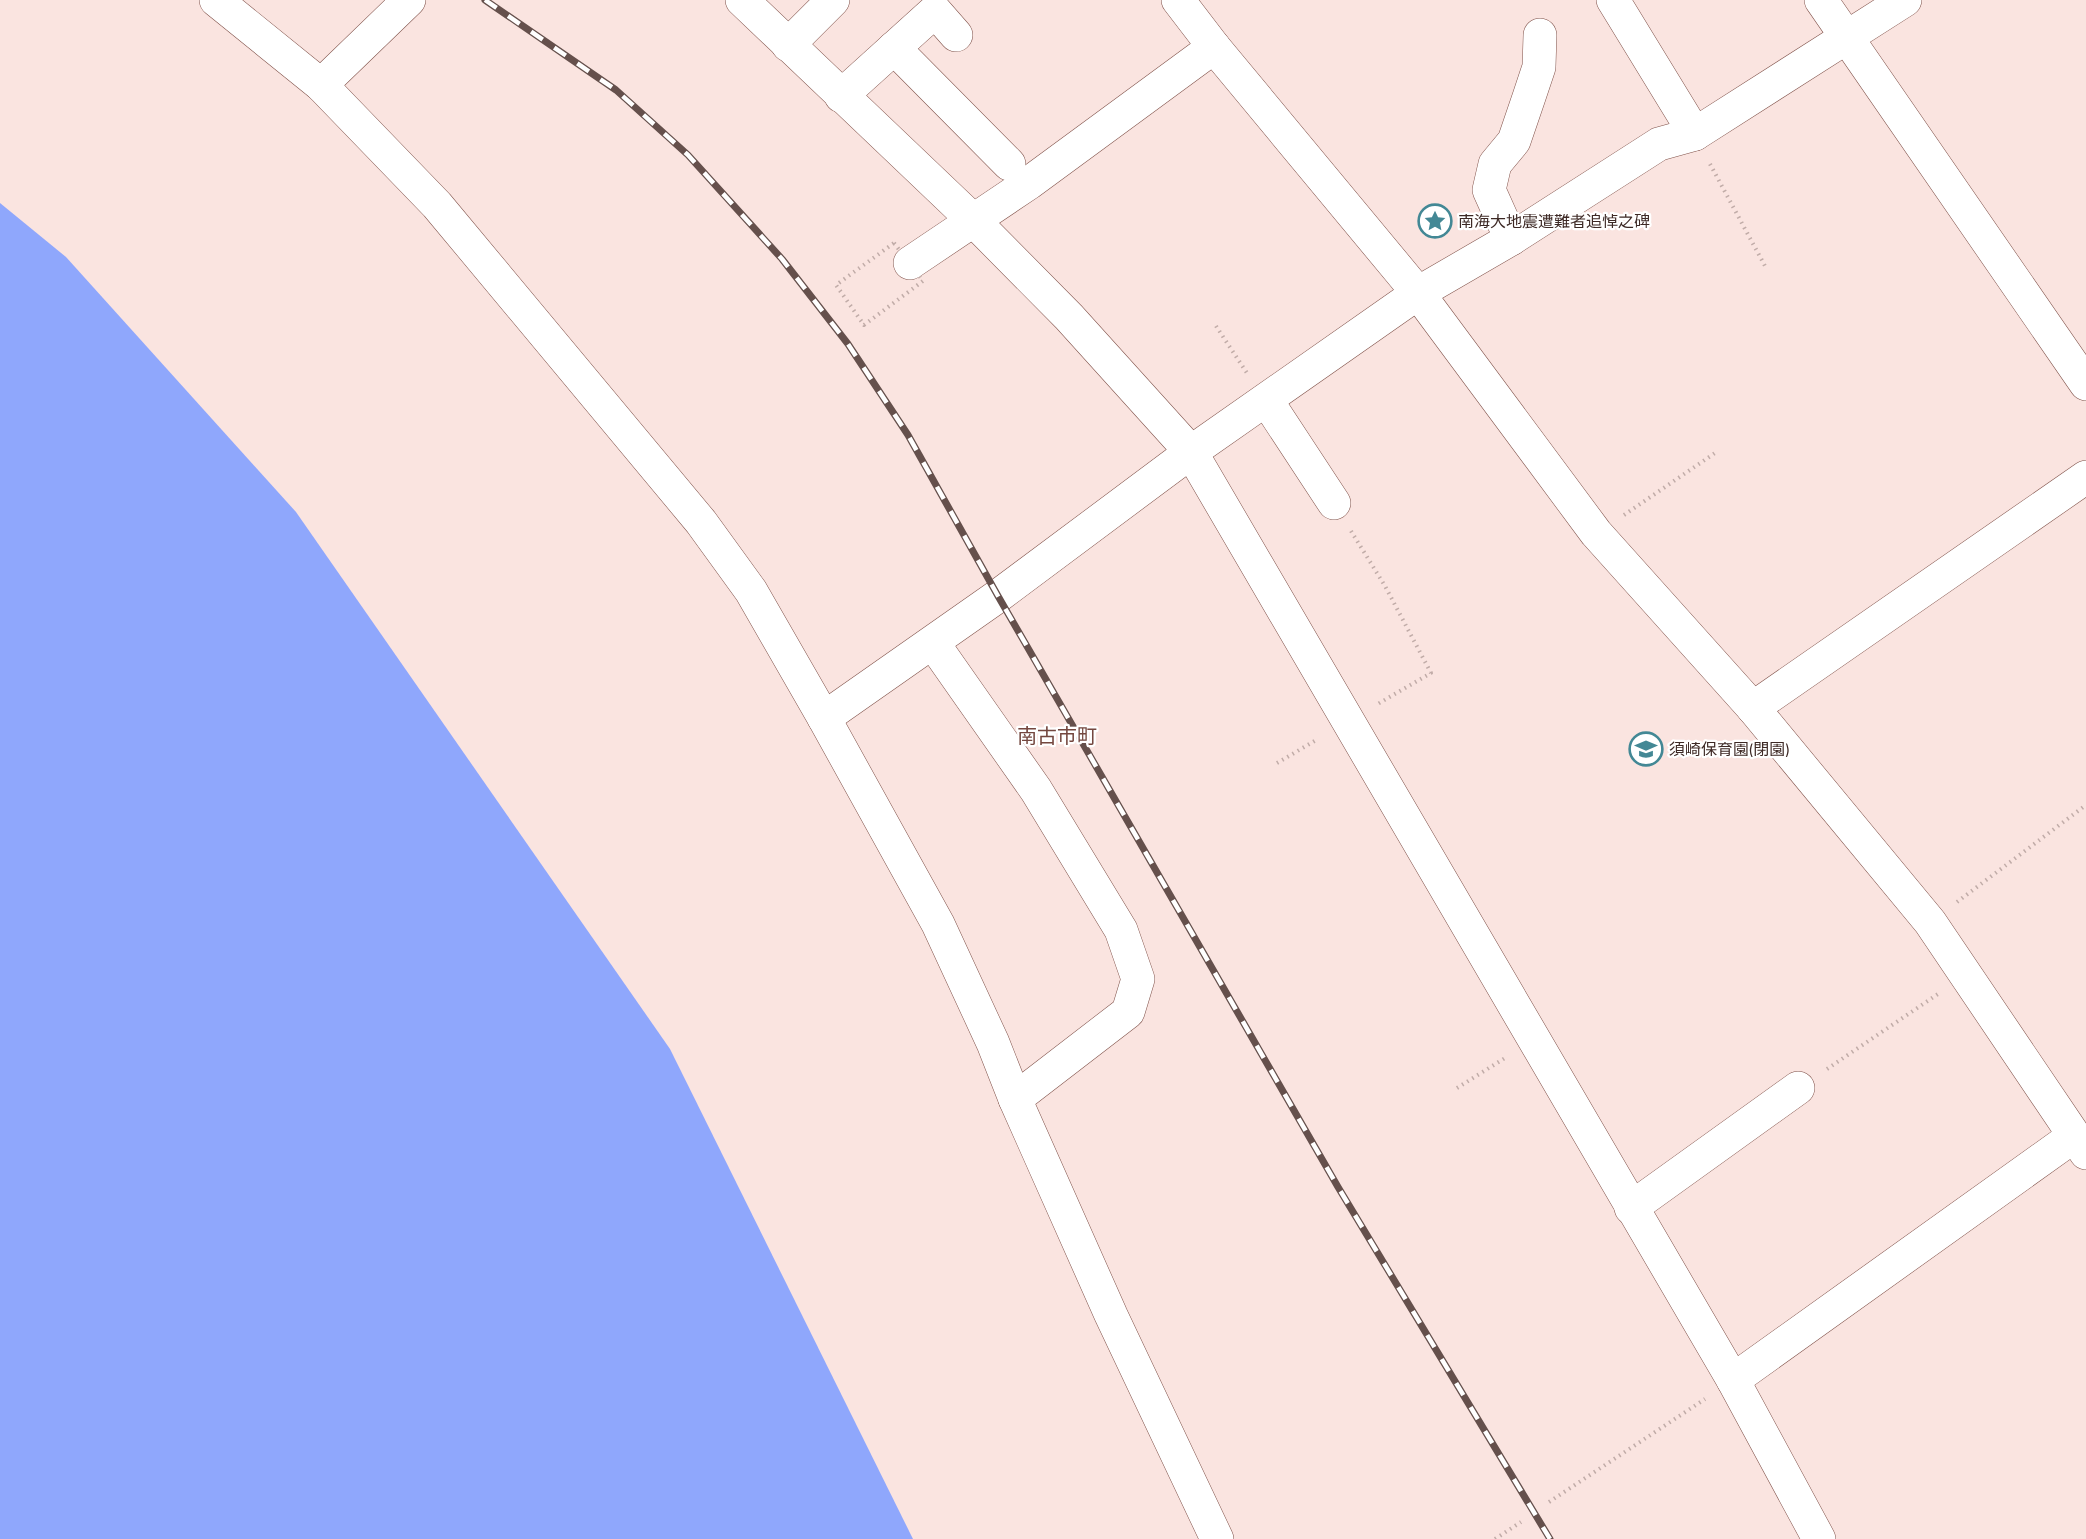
<svg xmlns="http://www.w3.org/2000/svg" width="2086" height="1539" font-family="'Titillium Web','Noto Sans JP',sans-serif">
<rect width="100%" height="100%" fill="#fae4e0"/>
<!-- water -->
<path fill="#8fa7fc" d="M0 203 66 257 296 512 670 1049 913 1539H0Z"/>
<g fill="none" stroke-linecap="round" stroke-linejoin="round">
<!-- minor casing -->
<g stroke="#81534b" stroke-width="34">
<g id="minor">
<path d="M216 0 321 85 437 205 701 522 751 591 824 718 938 924 993 1043 1015 1099 1111 1315 1217 1539"/>
<path d="M742 0 974 221 1069 317 1191 452 1733 1380 1819 1539"/>
<path d="M1178 0 1214 47 1418 293 1596 533 1753 708 1930 922 2086 1153"/>
<path d="M1613 0 1695 134"/>
<path d="M1821 0 2086 384"/>
<path d="M788 45 833 0"/>
<path d="M894 48 1009 164"/>
<path d="M321 85 409 0"/>
<path d="M841 96 935 11 956 35"/>
<path d="M1511 239 1489 190 1495 164 1514 141 1529 97 1539 67 1540 35"/>
<path d="M910 263 1029 183 1214 47"/>
<path d="M1267 401 1334 503"/>
<path d="M933 643 1036 790 1121 930 1138 979 1128 1012 1015 1099"/>
<path d="M1753 708 2086 477"/>
<path d="M824 718 998 596 1191 452 1418 293 1511 239 1659 144 1695 134 1905 0"/>
<path d="M1631 1208 1798 1088"/>
<path d="M1733 1380 2074 1136"/>
</g>
</g>
<!-- path -->
<g stroke="#c1aca8" stroke-width="4" stroke-dasharray="1.5 4.5" stroke-linecap="butt">
<path d="M1710 164 1765 266"/>
<path d="M894 243 923 281 864 325 836 285Z"/>
<path d="M1216 326 1247 373"/>
<path d="M1624 515 1715 453"/>
<path d="M1351 531 1385 586 1431 673 1376 705"/>
<path d="M1277 763 1318 739"/>
<path d="M1957 902 2086 805"/>
<path d="M1827 1069 1938 994"/>
<path d="M1457 1088 1505 1058"/>
<path d="M1549 1502 1705 1399"/>
<path d="M1495 1539 1521 1522"/>
</g>
<!-- minor -->
<use href="#minor" stroke="#fff" stroke-width="33"/>
<!-- rail casing -->
<g stroke="#65504c" stroke-width="7">
<path id="rail" d="M485 0 616 90 688 155 782 259 848 344 908 435 998 596 1338 1187 1550 1539"/>
</g>
<!-- rail -->
<use href="#rail" stroke="#fff" stroke-width="4.5" stroke-dasharray="14" stroke-linecap="butt"/>
</g>
<!-- icons -->
<defs>
<g id="sight-ring" transform="scale(1.725)"><circle r="9.5" fill="#fff" stroke="#438895" stroke-width="1.5"/><path d="M0-6L1.8-2.2L6-1.7L2.9 1.2L3.7 5.4L0 3.3L-3.7 5.4L-2.9 1.2L-6-1.7L-1.8-2.2Z" fill="#438895"/></g>
<g id="school-ring" transform="scale(1.725)"><circle r="9.5" fill="#fff" stroke="#438895" stroke-width="1.5"/><path d="M0-5L7-2L0 1L-7-2ZM-4 1L0 2.5L4 1V4Q0 6-4 4Z" fill="#438895"/></g>
</defs>
<g fill-rule="evenodd">
<use href="#sight-ring" x="1435" y="221"/>
<use href="#school-ring" x="1646" y="749"/>
</g>
<g text-anchor="middle" stroke-width="4.5" stroke-linejoin="round" paint-order="stroke">
<!-- poi labels -->
<g font-size="16" fill="#3d2925" stroke="#fff" text-anchor="start">
<text x="1458" y="227">南海大地震遭難者追悼之碑</text>
<text x="1669" y="755">須崎保育園(閉園)</text>
</g>
<!-- quarter labels -->
<g font-size="20" fill="#74473f" stroke="#fff">
<text x="1057" y="743">南古市町</text>
</g>
</g>
</svg>
